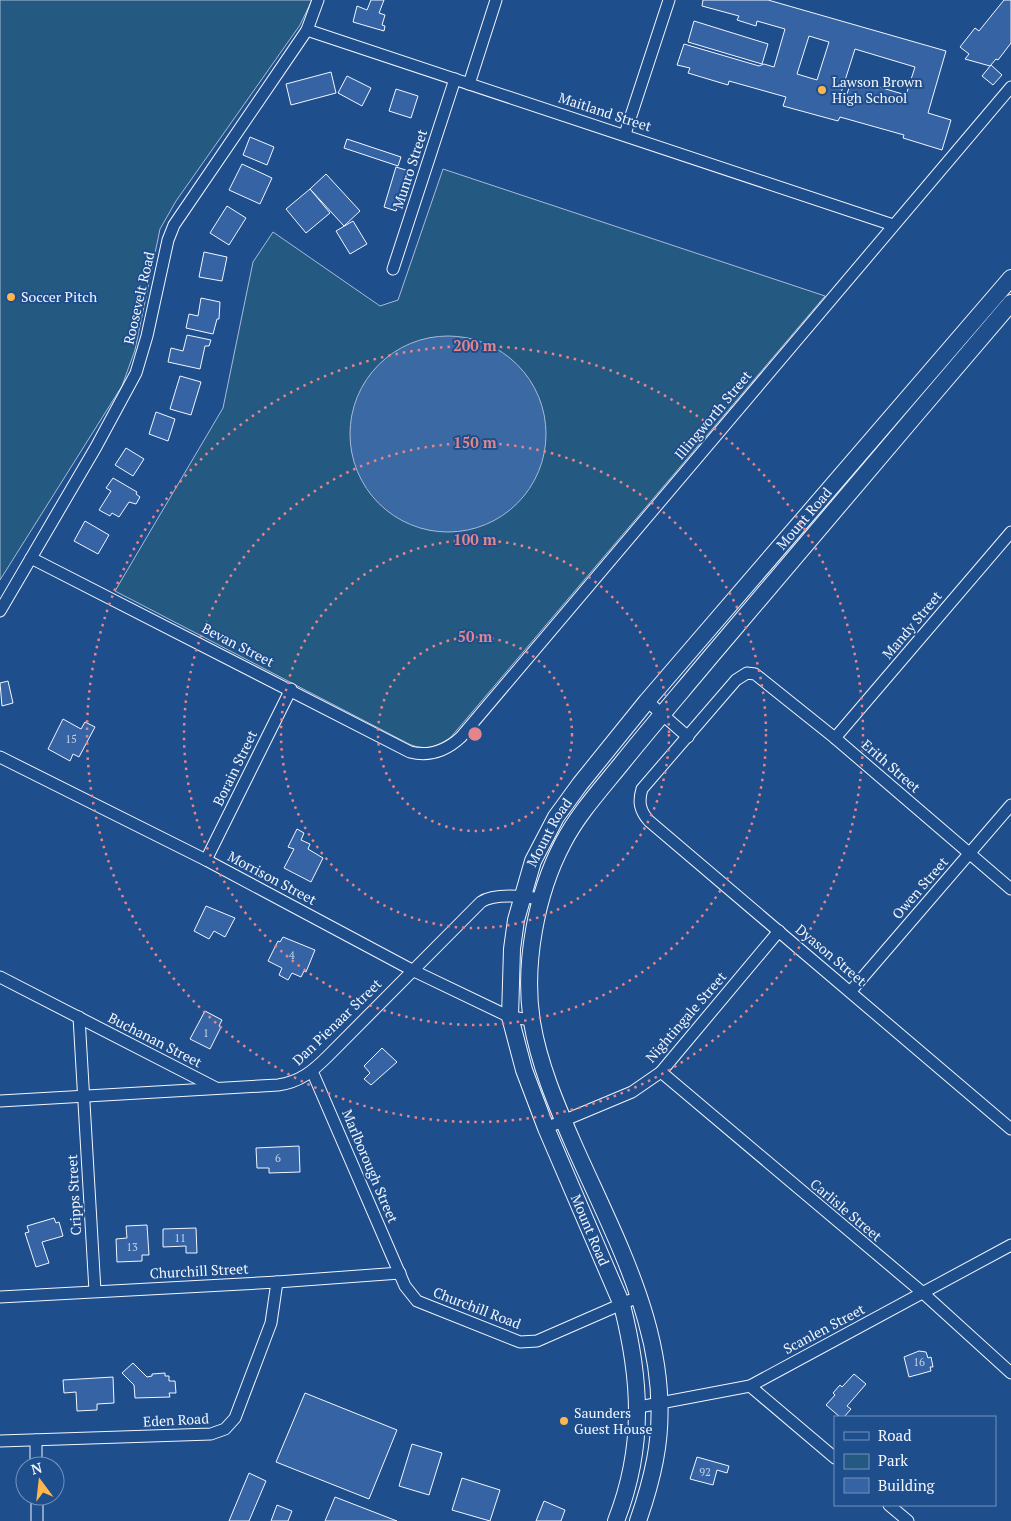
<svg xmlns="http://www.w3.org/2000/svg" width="1011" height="1521" font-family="'PT Serif',serif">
<rect width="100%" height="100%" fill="#1f4e8c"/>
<!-- green -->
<g fill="#245a82" stroke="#a8bbd7">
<path d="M0 0H312L300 25 176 201 160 229 135 350 122 386 0 580Z"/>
<path d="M443 169 825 296 451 737C437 747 425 751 409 744L115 591 223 408 253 262 273 232 380 306 398 300Z"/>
</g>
<!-- water -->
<circle fill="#3b69a3" stroke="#a8bbd7" cx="448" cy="434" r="98"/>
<!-- building -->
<g fill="#3563a3" stroke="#f2f6ff" fill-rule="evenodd">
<path d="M371 0H384L379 13 385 15 382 25 385 26 384 31 353 22 357 6 367 10Z"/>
<path d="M703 0H768L946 51 928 113 951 120 942 150 903 138 904 135 840 117 838 121 783 106 786 97 729 81 728 85 688 73 690 68 677 65 684 44 759 66 764 64 774 67 785 29 757 21 756 26 737 20 739 16 702 6ZM809 36 829 42 817 80 797 74ZM855 49 915 67 906 95 852 79 847 94 841 93Z"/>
<path d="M1004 0H1011V43L998 60 996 59 990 66 965 59 969 54 960 47 975 28 979 31Z"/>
<path d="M694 21 768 44 762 64 688 42Z"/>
<path d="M991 65 1002 75 993 85 982 76Z"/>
<path d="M331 72 336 93 291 105 286 84Z"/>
<path d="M347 76 371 88 362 106 338 93Z"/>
<path d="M396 89 418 96 411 118 389 111Z"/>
<path d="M250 137 274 147 267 165 243 155Z"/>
<path d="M347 139 401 157 398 166 344 148Z"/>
<path d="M242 164 272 178 260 204 229 190Z"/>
<path d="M396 167 409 171 396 211 384 207Z"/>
<path d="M326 174 360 211 344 226 310 189Z"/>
<path d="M310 189 330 213 306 233 286 209Z"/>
<path d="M227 206 246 218 229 245 210 233Z"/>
<path d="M353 221 367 244 350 254 336 231Z"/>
<path d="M204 252 227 257 222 281 199 277Z"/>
<path d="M201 298 220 302 219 319H217L213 334 186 328 189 314 198 316Z"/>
<path d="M187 335 211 340 209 346H205L200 369 168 362 171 348 183 351Z"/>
<path d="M180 376 201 382 191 415 170 409Z"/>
<path d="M156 412 175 419 168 441 149 434Z"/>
<path d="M126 448 144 459 133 476 115 465Z"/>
<path d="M113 478 137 492 136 494 140 497 136 504 129 502 119 517 112 513 110 516 99 510 111 491 106 488Z"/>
<path d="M85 521 109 535 98 554 74 541Z"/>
<path d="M8 681 13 703 2 706 0 683Z"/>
<path d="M63 719 81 729 85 722 95 727 79 757 73 754 70 761 48 749Z"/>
<path d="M297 829 304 833 301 840 310 844 308 849 323 858 311 882 284 868 294 849 288 847Z"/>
<path d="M206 906 235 918 225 937 214 931 209 939 194 931Z"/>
<path d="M283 937 315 950 306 972 304 971 301 977 292 973 288 980 279 975 282 968 268 961 278 941 280 942Z"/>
<path d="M205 1011 222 1020 219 1026 221 1027 210 1049 190 1039Z"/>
<path d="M382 1048 397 1062 371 1085 364 1079 370 1073 364 1066Z"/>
<path d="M299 1146 300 1172 269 1173V1168H257L256 1148Z"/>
<path d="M54 1218 56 1223 59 1222 63 1236 42 1242 49 1263 36 1267 25 1233 29 1232 27 1226Z"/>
<path d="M147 1225 149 1255H142V1261L117 1262 116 1239 127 1238 126 1226Z"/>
<path d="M196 1228 197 1253H186V1246L163 1247V1229Z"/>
<path d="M919 1351 926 1352 928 1358 931 1357 933 1367H930L931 1371 909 1377 904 1357Z"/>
<path d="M133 1363 147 1377 152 1376V1374L165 1373V1376H169V1381H175L176 1393H169L170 1397 135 1398 134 1385 122 1373Z"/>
<path d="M854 1374 866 1384 847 1406 851 1409 844 1417H840L826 1405 835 1395 833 1393 840 1385 842 1387Z"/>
<path d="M113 1377 114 1403 97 1404V1410L77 1411 76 1392 64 1393 63 1380Z"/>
<path d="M305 1393 397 1430 369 1499 276 1462Z"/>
<path d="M412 1444 442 1453 429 1495 399 1486Z"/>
<path d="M697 1457 729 1466 727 1473 717 1470 713 1485 690 1479Z"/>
<path d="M249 1473 266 1481 249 1521H229Z"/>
<path d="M462 1478 500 1490 490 1521 452 1510Z"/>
<path d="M335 1497 397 1521H325Z"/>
<path d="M544 1501 565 1510 561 1521H536Z"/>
<path d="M277 1505 292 1511 288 1521H271Z"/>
</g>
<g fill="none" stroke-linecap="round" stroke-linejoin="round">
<!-- minor casing -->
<g stroke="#f2f6ff" stroke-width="13">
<g id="minor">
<path d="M307 30 893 225"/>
<path d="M469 84 496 0"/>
<path d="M625 134 669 0"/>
<path d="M393 269 455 79"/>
<path d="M31 558 410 752C430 757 446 751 461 737L1011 87"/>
<path d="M0 611 96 447 136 373 147 336 168 240 174 225 307 30 318 0"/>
<path d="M647 701 688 737"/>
<path d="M835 738 1011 532"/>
<path d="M0 757 206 860 412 970 510 1017 532 1020"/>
<path d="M206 860 291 689"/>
<path d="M1011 889 835 738 755 674 747 673 736 680 642 789C638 802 640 811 649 821L1011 1129"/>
<path d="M0 977 216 1088"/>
<path d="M851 991 1011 805"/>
<path d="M79 1017 95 1291"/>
<path d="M312 1071 405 1286 417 1301 520 1342 537 1341 640 1296"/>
<path d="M661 1072 923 1293 1011 1373"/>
<path d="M0 1101 278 1085C300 1082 313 1071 328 1056L481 902C494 893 524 896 540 899"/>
<path d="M546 1128 632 1092 661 1072 779 931"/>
<path d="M0 1297 277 1282 400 1273"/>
<path d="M750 1386 835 1458"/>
<path d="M639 1407 750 1386 1011 1245"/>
<path d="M36 1440V1466"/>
<path d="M0 1441 211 1434 225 1429 235 1418 271 1323 277 1282"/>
<path d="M37 1496V1521"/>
<path d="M889 1505 908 1521"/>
</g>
</g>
<!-- secondary casing -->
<g stroke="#f2f6ff" stroke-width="18">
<g id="secondary">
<path id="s1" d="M616 1521C645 1447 641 1380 622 1305L546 1128 524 1070 510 1017 512 949 516 920 533 861 556 817 580 784 647 701 1011 278"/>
<path d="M638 1521C645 1501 651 1481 655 1460 677 1346 617 1243 573 1143 556 1104 539 1064 532 1022 523 965 536 894 563 843 578 814 601 789 622 763 651 727 682 691 712 655 812 537 911 420 1011 303"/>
</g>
</g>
<!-- minor -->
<use href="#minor" stroke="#1f4e8c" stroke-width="11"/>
<!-- secondary -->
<use href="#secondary" stroke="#1f4e8c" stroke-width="16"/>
</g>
<!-- distance rings -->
<g fill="none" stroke="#e38589" stroke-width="2.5" stroke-dasharray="2.5 5">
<circle cx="475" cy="734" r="97"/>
<circle cx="475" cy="734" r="194"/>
<circle cx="475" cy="734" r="291"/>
<circle cx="475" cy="734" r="388"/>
</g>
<!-- markers -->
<g fill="#ffb74d" stroke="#1f4e8c" stroke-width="2">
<circle cx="822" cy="90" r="5"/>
<circle cx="11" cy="297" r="5"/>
<circle cx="564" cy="1421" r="5"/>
</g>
<g text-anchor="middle" stroke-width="4" stroke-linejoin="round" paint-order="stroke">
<!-- number labels -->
<g font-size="11" fill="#c3d1e8">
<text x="71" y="743">15</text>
<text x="292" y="959">4</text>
<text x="206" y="1037">1</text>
<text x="278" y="1162">6</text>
<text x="180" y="1242">11</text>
<text x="132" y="1251">13</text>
<text x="919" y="1366">16</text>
<text x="705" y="1476">92</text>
</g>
<!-- poi labels -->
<g font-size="14" fill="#f2f6ff" stroke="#1f4e8c" text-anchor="start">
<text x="832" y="87">Lawson Brown<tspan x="832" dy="16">High School</tspan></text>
<text x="21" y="302">Soccer Pitch</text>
<text x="574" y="1418">Saunders<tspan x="574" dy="16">Guest House</tspan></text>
</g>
<!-- street labels -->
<g font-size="14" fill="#f2f6ff" stroke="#1f4e8c">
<text transform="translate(605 112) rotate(18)" y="5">Maitland Street</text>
<text transform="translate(410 169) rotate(-72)" y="5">Munro Street</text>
<text transform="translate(139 298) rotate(-77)" y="5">Roosevelt Road</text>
<text transform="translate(713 415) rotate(-50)" y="5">Illingworth Street</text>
<text dy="5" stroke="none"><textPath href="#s1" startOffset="1126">Mount Road</textPath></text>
<text transform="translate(912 625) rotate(-50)" y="5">Mandy Street</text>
<text transform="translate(238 645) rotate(27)" y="5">Bevan Street</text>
<text transform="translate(891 766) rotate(41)" y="5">Erith Street</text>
<text transform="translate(235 768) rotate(-64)" y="5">Borain Street</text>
<text dy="5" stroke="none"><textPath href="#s1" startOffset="721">Mount Road</textPath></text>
<text transform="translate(272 878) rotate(28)" y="5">Morrison Street</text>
<text transform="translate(920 888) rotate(-49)" y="5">Owen Street</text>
<text transform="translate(831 955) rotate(40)" y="5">Dyason Street</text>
<text transform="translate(686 1017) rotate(-49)" y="5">Nightingale Street</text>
<text transform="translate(337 1022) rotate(-44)" y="5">Dan Pienaar Street</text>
<text transform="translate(155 1040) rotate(27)" y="5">Buchanan Street</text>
<text transform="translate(370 1166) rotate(67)" y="5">Marlborough Street</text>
<text transform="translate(74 1195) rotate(-93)" y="5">Cripps Street</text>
<text transform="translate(846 1210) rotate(40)" y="5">Carlisle Street</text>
<text transform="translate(590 1230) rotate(67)" y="5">Mount Road</text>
<text transform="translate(199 1271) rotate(-3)" y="5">Churchill Street</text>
<text transform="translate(477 1308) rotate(21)" y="5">Churchill Road</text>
<text transform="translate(824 1329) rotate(-28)" y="5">Scanlen Street</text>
<text transform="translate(176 1420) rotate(-3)" y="5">Eden Road</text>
</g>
</g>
<circle cx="475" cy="734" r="8" fill="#e38589" stroke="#1f4e8c" stroke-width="2.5"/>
<g font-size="15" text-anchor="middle" font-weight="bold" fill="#e38589" stroke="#1f4e8c" stroke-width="4" stroke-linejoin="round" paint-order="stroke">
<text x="475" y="351">200 m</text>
<text x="475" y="448">150 m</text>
<text x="475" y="545">100 m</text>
<text x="475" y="642">50 m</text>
</g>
<!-- legend -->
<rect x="834" y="1416" width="162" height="90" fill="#1f4e8c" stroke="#7391ba"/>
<rect x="844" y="1432" width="25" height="8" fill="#1f4e8c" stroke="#7391ba"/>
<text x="878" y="1441" font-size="15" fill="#f2f6ff">Road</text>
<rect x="844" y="1454" width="25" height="15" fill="#245a82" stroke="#7391ba"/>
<text x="878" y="1466" font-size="15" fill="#f2f6ff">Park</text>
<rect x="844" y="1478" width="25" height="15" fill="#3563a3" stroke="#7391ba"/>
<text x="878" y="1491" font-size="15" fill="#f2f6ff">Building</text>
<!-- north arrow -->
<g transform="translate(40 1481) rotate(345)"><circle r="24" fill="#1f4e8c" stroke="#7391ba"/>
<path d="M0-4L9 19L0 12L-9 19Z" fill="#ffb74d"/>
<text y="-8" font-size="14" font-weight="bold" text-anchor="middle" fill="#f2f6ff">N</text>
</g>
</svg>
